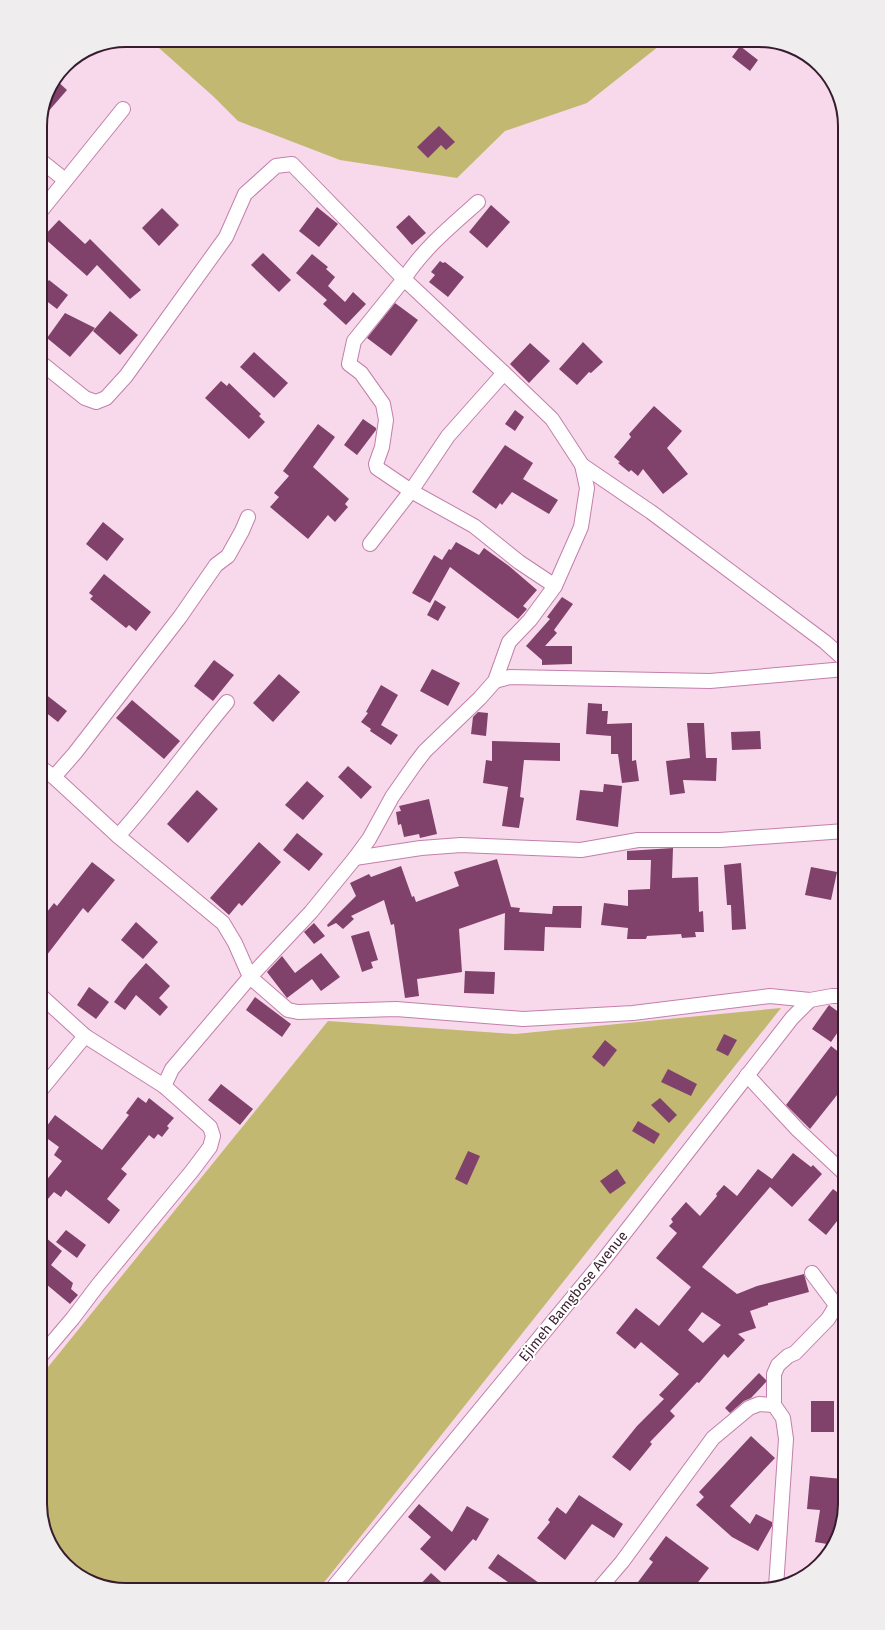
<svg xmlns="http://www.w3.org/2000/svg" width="885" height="1630" font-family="'Fira Sans',sans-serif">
<rect width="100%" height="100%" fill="#f7d9eb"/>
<!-- green -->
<g fill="#c2b871">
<path d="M150 40H663L659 46 587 103 505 131 457 178 340 160 238 121 214 97Z"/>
<path d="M781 1008 318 1590H121L78 1575 47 1537 40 1504V1377L328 1021 515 1034Z"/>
</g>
<!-- building -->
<g fill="#80416b" fill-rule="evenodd">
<path d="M740 46 758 60 750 71 732 57Z"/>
<path d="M55 79 67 90 40 121 49 88Z"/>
<path d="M439 126 455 142 446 150 441 145 428 158 417 147Z"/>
<path d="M491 205 510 222 487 248 469 232Z"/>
<path d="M317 207 338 224 319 247 299 231Z"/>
<path d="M162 208 179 225 159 246 142 228Z"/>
<path d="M409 215 426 233 412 245 396 227Z"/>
<path d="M59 220 85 244 90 239 141 290 130 299 97 265 87 276 43 237Z"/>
<path d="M263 253 291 280 279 292 251 265Z"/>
<path d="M312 254 328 267 326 269 335 277 328 286 345 302 353 292 366 304 346 325 323 304 327 300 296 273Z"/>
<path d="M440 261 443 263 445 262 464 277 448 297 429 282 435 275 431 272Z"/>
<path d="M49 280 68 295 57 309 40 296V291Z"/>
<path d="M395 303 418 320 391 356 367 338Z"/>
<path d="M110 311 138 335 120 355 93 331Z"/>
<path d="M65 313 95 328 70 357 47 338Z"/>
<path d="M583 342 603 362 591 373 589 372 577 385 559 369Z"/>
<path d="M530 343 550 361 529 383 510 364Z"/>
<path d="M254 352 288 383 274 398 240 367Z"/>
<path d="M221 381 227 386 229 383 261 414 259 416 265 422 249 439 205 398Z"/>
<path d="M654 406 682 431 667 448 688 474 663 494 643 469 638 476 631 470 629 472 618 463 620 462 614 457 631 437 629 434Z"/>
<path d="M515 410 524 417 515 431 505 424Z"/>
<path d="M363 419 376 428V430L357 455 344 445Z"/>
<path d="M318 424 335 437 313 467 349 499 345 504 348 507 335 522 328 515 308 539 270 507 279 497 274 493 289 476 283 471Z"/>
<path d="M505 445 533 463 523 479 558 500 549 514 512 492 502 505 500 503 496 509 472 492Z"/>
<path d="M103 522 124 539 107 561 86 544Z"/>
<path d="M456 542 479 555 484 548 509 566 537 590 523 606 527 609 518 619 450 567 430 603 412 593 434 555 442 560 449 549 451 550Z"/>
<path d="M104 574 151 612 136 631 129 625 126 628 90 599 93 596 89 593Z"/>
<path d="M562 597 573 604 554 630 557 633 545 646H572V664L542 665V660L526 646 550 619 547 617Z"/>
<path d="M435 600 446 607 438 621 427 615Z"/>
<path d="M214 660 234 675 213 701 194 686Z"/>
<path d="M432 669 460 683 448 706 420 691Z"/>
<path d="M279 674 300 692 273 722 253 703Z"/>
<path d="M381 685 398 695 381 725 398 735 391 745 370 731 371 729 361 722 368 713 366 712Z"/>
<path d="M40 690 67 711 58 722 40 708Z"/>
<path d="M132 700 180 741 164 759 116 718Z"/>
<path d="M588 703 602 704V711H608L607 724 632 723V761L636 760 639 781 622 783 618 754H611V736L586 734Z"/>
<path d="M478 712 488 713 486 736 471 734 473 717Z"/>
<path d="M687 723H704L706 758H717L716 781 683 780 685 793 670 795 666 761 690 758Z"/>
<path d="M760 731 761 749 732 750 731 732Z"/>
<path d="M492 741 560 743V761L524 760 520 797 524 798 519 828 502 826 508 787 483 783 486 760 492 761Z"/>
<path d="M348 766 372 787 361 799 338 777Z"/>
<path d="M307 781 324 796 303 820 285 805Z"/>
<path d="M604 784 622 786 618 827 576 820 580 790 603 792Z"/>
<path d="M197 790 218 809 188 843 167 824Z"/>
<path d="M429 799 437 834 420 838 419 834 404 837 401 824 398 825 396 812 401 811 399 806Z"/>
<path d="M297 833 323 854 309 871 283 850Z"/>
<path d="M259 842 281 862 242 906 239 903 229 915 210 898Z"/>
<path d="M673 848 672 878 698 877 699 912 703 911 704 932H695L696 937 682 938 681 934 647 936 646 939H627L628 928 601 925 604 903 628 906V890L650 889 651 860H627V851Z"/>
<path d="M497 859 511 907 520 908 519 912 552 914 553 906H582L581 928 545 927 544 951 504 950 505 913 459 929 462 972 417 979 419 996 405 998 394 924 391 925 384 900 351 916 354 919 343 929 336 923 328 927 327 925 356 896 350 883 369 874 371 877 401 866 412 897 414 896 416 902 459 886 454 872Z"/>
<path d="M92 862 115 880 88 913 83 908 40 964V921L54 903 57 906Z"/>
<path d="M741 863 746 929 732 930 731 905H727L724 865Z"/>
<path d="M811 867 837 872 831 900 805 895Z"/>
<path d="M136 922 158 942 143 959 121 940Z"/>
<path d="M314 923 325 936 314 944 304 932Z"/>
<path d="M369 931 378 960 371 962 373 968 362 972 351 936Z"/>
<path d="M321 953 340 977 321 991 312 979 287 998 267 972 282 956 295 973Z"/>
<path d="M146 963 170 986 159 998 168 1007 160 1016 136 995 125 1010 114 1002 129 982Z"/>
<path d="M465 971 495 972 494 994 464 993Z"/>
<path d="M89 987 109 1002 96 1019 77 1005Z"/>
<path d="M255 997 291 1024 282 1037 246 1010Z"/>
<path d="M829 1005 844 1016 837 1026 840 1029 831 1042 812 1029Z"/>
<path d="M724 1034 737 1040 728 1056 716 1050Z"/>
<path d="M605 1040 617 1050 604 1067 592 1057Z"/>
<path d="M831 1046 845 1057V1085L810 1129 786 1105Z"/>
<path d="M668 1069 697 1084 691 1096 661 1082Z"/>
<path d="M221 1084 253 1109 240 1125 208 1100Z"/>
<path d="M138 1097 146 1103 149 1098 174 1118 167 1126 169 1128 162 1137 158 1134 154 1139 149 1135 121 1169 127 1174 107 1199 120 1210 109 1224 66 1190 61 1197 54 1192 40 1208V1188L62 1161 54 1155 59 1147 41 1134 55 1115 102 1150 129 1115 126 1113Z"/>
<path d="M660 1098 677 1115 669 1123 651 1105Z"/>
<path d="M638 1121 660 1134 654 1144 632 1131Z"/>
<path d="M468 1151 480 1156 467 1185 455 1179Z"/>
<path d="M793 1153 811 1167 813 1165 822 1174 792 1207 770 1187 702 1267 737 1294 757 1286 804 1274 809 1292 768 1303V1305L750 1311 756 1328 738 1334 745 1340 728 1358 724 1354 699 1383 697 1382 670 1411 675 1416 650 1442 652 1444 630 1471 612 1457 637 1426 664 1399 659 1395 679 1374 641 1342 635 1349 616 1333 636 1308 659 1326 691 1287 656 1258 677 1233 669 1226 673 1222 671 1219 686 1202 700 1216 717 1196 716 1194 724 1185 737 1196 758 1169 772 1179ZM702 1312 721 1325 703 1343 688 1330Z"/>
<path d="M617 1169 626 1183 610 1194 600 1181Z"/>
<path d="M833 1189 845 1198V1211L826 1235 808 1220Z"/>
<path d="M66 1230 86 1245 77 1258 56 1242Z"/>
<path d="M40 1233 62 1251 51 1265 73 1283 71 1289 78 1295 70 1304 40 1279Z"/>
<path d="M759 1373 766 1380V1382L751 1398 744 1401 730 1413 725 1408Z"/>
<rect x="811" y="1401" width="23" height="31"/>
<path d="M751 1436 775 1458 730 1506 750 1524 756 1514 772 1522V1526L758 1551 732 1537 696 1505 704 1497 699 1492Z"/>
<path d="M810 1476 843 1479 840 1512H839L833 1545 815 1542 820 1510 807 1509Z"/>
<path d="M579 1495 623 1524 614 1538 592 1524 565 1560 537 1538 550 1522 548 1520 557 1507 566 1514Z"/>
<path d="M419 1504 452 1532 467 1506 489 1519 476 1541 473 1539 445 1571 420 1549 431 1537 408 1517Z"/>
<path d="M666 1536 709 1568 692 1590H632L653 1562 649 1559Z"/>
<path d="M498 1554 549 1590H519L488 1568Z"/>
<path d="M431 1573 450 1590H415Z"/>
</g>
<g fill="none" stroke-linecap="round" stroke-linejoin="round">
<!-- street casing -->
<g stroke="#c37fab" stroke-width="16">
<g id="street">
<path d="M40 160 65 180"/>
<path d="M478 202C452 225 423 249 404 279L504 373"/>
<path d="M40 212 123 109"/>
<path d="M582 465 651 512 825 642 845 660"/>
<path d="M370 544 411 491 448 436 504 373 552 419 582 465 587 488 581 527 555 586"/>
<path d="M495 681 510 677 710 681 845 669"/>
<path d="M227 702C190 746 157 793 118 836L223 923 235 943 250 977 288 1010 298 1012 396 1009 523 1019 633 1013 770 996 810 1000 832 996H845"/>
<path d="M40 767 54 777"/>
<path d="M118 836 54 777 75 753 180 617 216 565 228 556 242 531 248 517"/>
<path d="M355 858 421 848 461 845 581 850 638 840H720L845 831"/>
<path d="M40 995 85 1036 164 1086"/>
<path d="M747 1075 798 1130 845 1174"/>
<path d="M40 1091 85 1036"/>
<path d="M812 1273 845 1317"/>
<path d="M40 1357 73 1318 98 1285 192 1171 210 1147 213 1136 210 1127 164 1086 172 1069 250 977 311 912 355 858 369 839 392 797 415 764 425 751 480 698 495 681 509 642 530 620 555 586 519 562 474 526 411 491 377 468 376 464 382 447 386 420 383 404 361 373 349 364 354 341 404 279 292 164 276 166 245 194 226 237 126 376 106 398 96 402 85 398 40 362"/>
<path d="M776 1587 786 1439 783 1418 774 1405V1374L778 1365 788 1356 795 1353 828 1319 836 1306"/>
<path d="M331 1590 602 1262 792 1018 810 1000"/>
<path d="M598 1590 622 1562 713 1438 749 1408 759 1404 774 1405"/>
</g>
</g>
<!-- street -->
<use href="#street" stroke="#fff" stroke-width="14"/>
</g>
<g text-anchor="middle" stroke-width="4" stroke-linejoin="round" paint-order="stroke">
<!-- street labels -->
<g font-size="14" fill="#371c2e" stroke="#fff">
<text transform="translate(573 1296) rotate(-51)" y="5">Ejimeh Bamgbose Avenue</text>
</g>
</g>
<!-- crop -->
<path d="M0 0H885V1630H0ZM126 47H759A79 79 0 0 1 838 126V1504A79 79 0 0 1 759 1583H126A79 79 0 0 1 47 1504V126A79 79 0 0 1 126 47Z" fill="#efedee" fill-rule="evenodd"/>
<path fill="none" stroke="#371c2e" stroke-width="2" d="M126 47H759A79 79 0 0 1 838 126V1504A79 79 0 0 1 759 1583H126A79 79 0 0 1 47 1504V126A79 79 0 0 1 126 47Z"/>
</svg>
